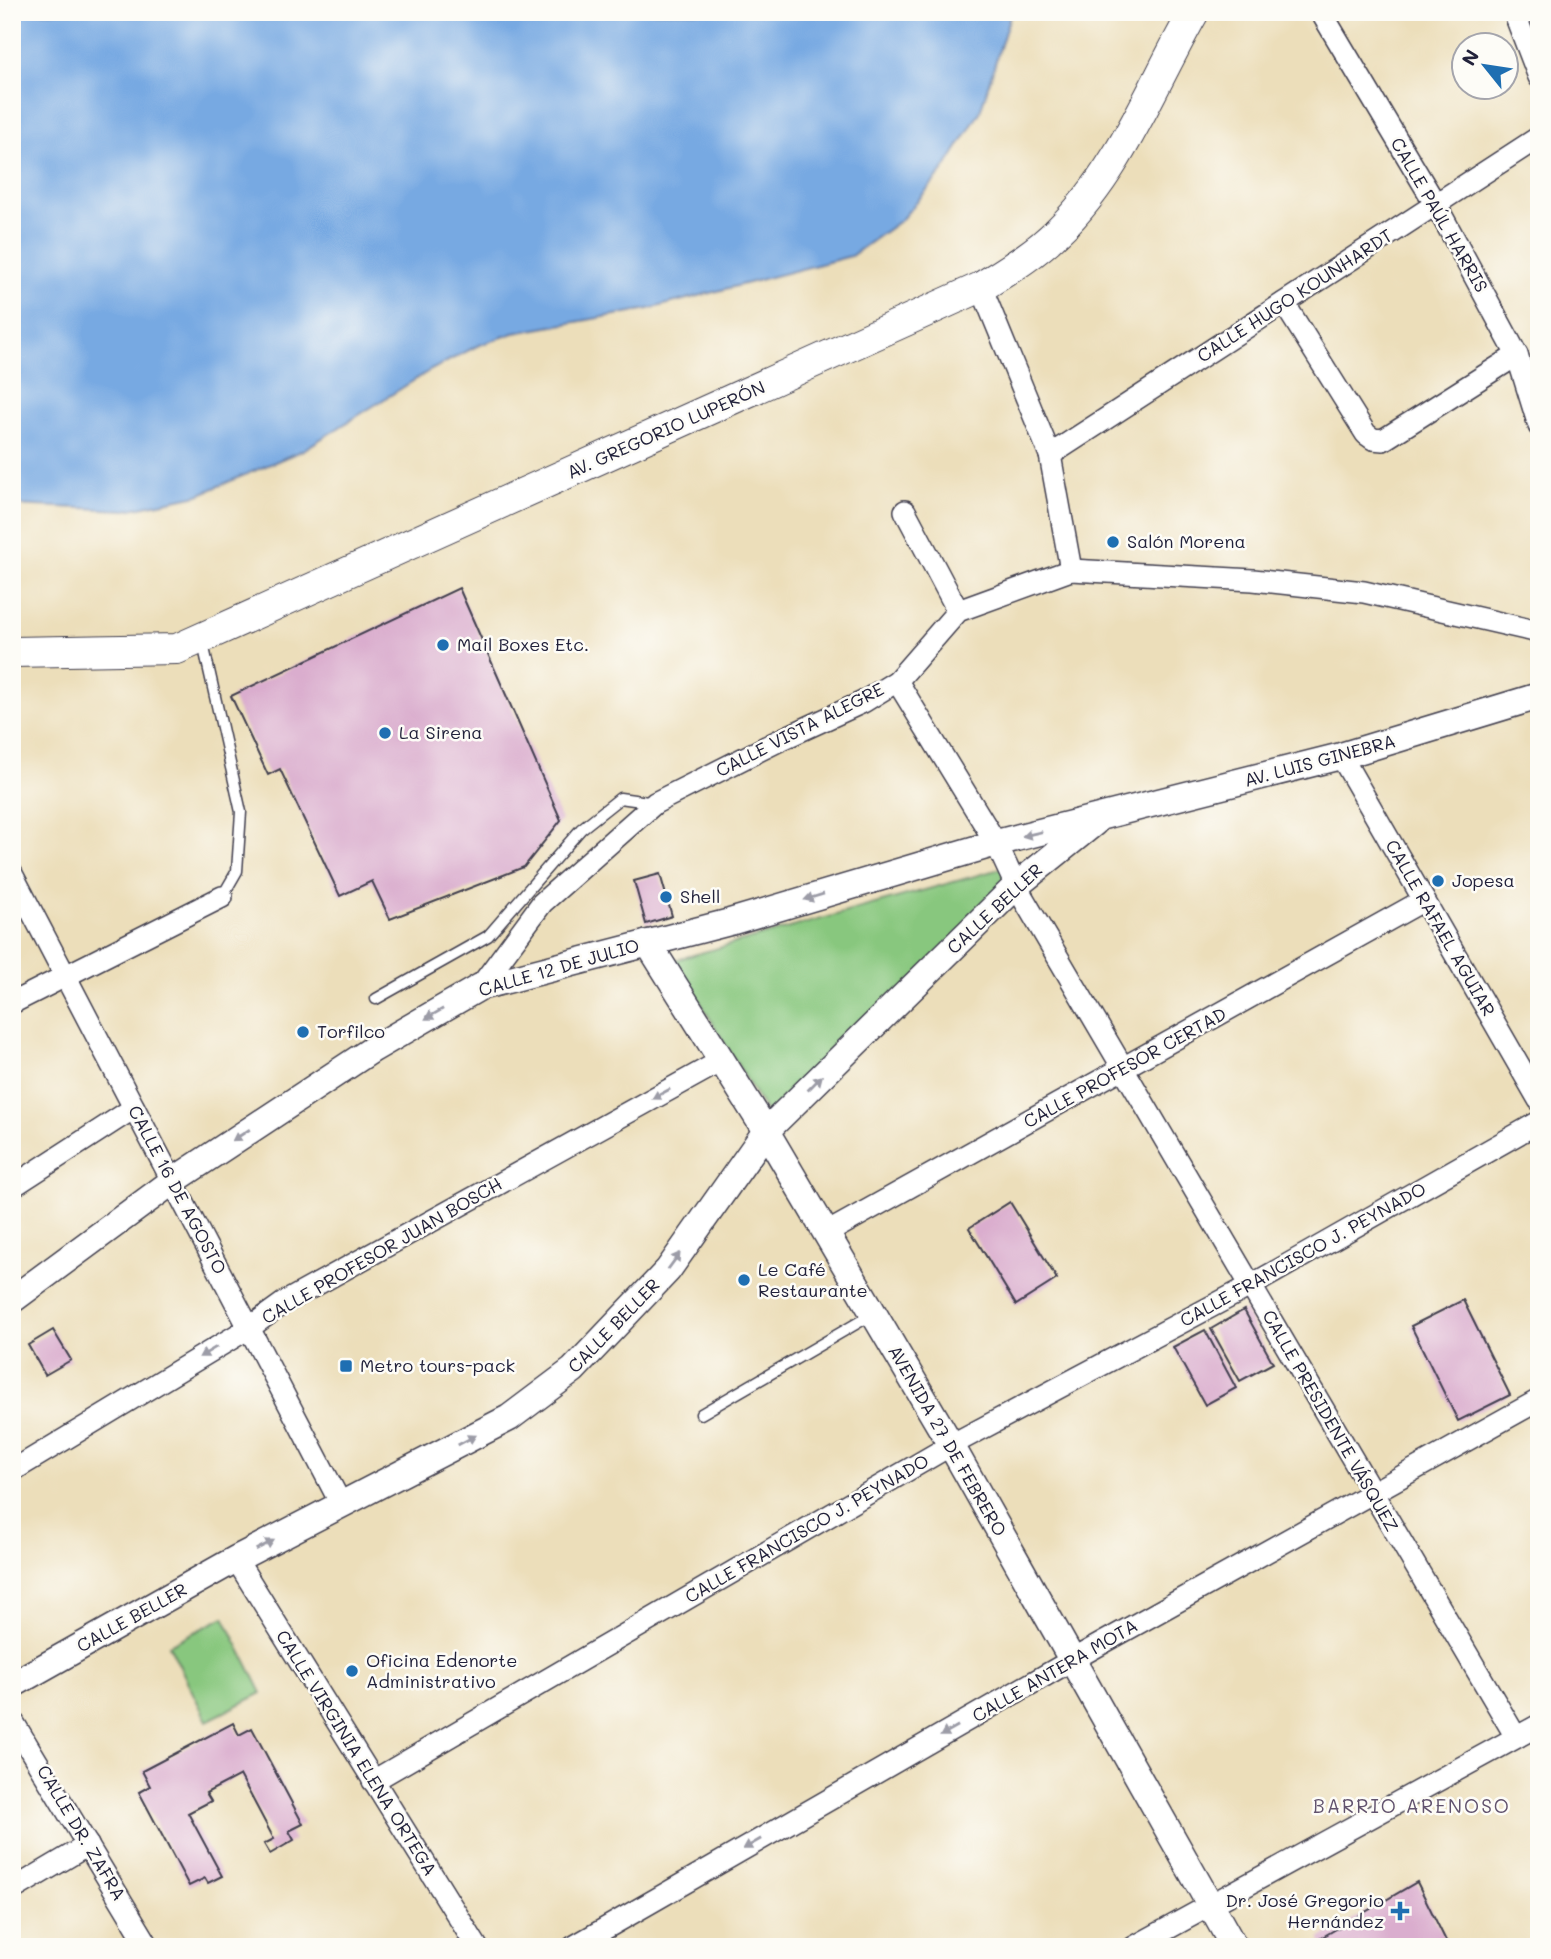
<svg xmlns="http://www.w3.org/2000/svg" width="1551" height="1959" font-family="Mali,sans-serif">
<rect width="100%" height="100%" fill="#fdfcf7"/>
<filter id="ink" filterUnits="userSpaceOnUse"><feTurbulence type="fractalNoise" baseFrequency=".0143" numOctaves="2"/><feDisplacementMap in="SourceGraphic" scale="14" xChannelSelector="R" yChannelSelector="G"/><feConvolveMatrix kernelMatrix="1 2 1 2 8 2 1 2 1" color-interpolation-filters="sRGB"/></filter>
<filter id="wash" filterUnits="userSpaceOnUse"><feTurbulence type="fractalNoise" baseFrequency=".00686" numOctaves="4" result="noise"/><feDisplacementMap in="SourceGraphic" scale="28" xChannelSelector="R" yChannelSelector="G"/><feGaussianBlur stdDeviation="1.57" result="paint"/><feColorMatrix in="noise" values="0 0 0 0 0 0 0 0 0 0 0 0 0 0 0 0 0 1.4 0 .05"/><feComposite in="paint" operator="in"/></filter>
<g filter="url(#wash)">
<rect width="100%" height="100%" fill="#ecdeba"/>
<!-- green -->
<g fill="#88c77e" stroke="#55745c" stroke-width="2">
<path d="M1053 854 770 1119 675 960Z"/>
<path d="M224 1617 262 1693 207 1721 169 1645Z"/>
</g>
<!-- water -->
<path fill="#77a9e2" stroke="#4c668e" stroke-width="2" d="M12 12H1011L980 112 944 170 901 220 851 256 649 309 514 333 477 346 429 371 303 450 198 495 126 510 12 505Z"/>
<g id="blocks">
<!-- building -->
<g fill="#daadce">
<path d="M459 588 561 820 524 867 390 919 372 881 340 896 280 769 268 775 231 696Z"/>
<path d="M660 874 672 916 646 924 634 881Z"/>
<path d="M1010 1202 1057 1279 1016 1305 969 1228Z"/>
<path d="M1463 1300 1510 1395 1458 1421 1411 1326Z"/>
<path d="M1244 1310 1273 1363 1240 1381 1211 1329Z"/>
<path d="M53 1330 71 1360 45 1375 28 1345Z"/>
<path d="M1205 1330 1236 1388 1205 1405 1173 1347Z"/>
<path d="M233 1723 239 1735 252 1728 303 1824 289 1831 294 1840 270 1854 264 1844 274 1839 240 1775 206 1793 211 1801 188 1813 222 1876 208 1883 205 1878 189 1886 139 1792 150 1786 142 1771Z"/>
<path d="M1417 1882 1449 1947H1324L1319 1939Z"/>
</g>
</g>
</g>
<g filter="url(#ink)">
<use href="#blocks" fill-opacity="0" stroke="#403e4e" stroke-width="2"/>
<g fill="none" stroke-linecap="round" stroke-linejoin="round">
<!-- service casing -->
<g stroke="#403e4e" stroke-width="13">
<g id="service">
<path d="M202 639 241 812 237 871 222 897"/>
<path d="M376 999 488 936 581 829 620 798 655 803"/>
<path d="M701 1414 873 1314"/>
</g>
</g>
<!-- minor casing -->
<g stroke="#403e4e" stroke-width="24">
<g id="minor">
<path d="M1321 12 1436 205 1517 355 1539 426"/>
<path d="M1514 12 1539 77"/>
<path d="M981 287 1050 455 1071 570"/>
<path d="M1284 303 1366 434 1373 439 1383 440 1517 355"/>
<path d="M1050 455 1539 137"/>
<path d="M905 511 958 611"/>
<path d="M897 681 996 843 1016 886 1516 1737"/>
<path d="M1341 756 1539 1100"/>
<path d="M12 874 342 1506"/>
<path d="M480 987 542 903 655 803 778 741 863 702 897 681 958 611 1071 570 1253 580 1364 592 1539 632"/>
<path d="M12 1003 222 897"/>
<path d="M12 1187 134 1108"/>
<path d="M825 1234 1424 900"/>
<path d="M12 1471 249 1328 285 1302 721 1061"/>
<path d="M236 1559 477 1947"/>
<path d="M12 1720 149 1947"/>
<path d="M373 1781 951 1445 1250 1286 1539 1122"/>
<path d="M12 1890 88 1845"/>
<path d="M573 1947 1072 1660 1539 1400"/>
<path d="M1134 1947 1539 1725"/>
</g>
</g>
<!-- tertiary casing -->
<g stroke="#403e4e" stroke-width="29">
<g id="tertiary">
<path d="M648 943 766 1131 951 1445 1234 1947"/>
<path d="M12 1300 173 1181 373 1049 480 987 730 922 996 843 1341 756 1539 696"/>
<path d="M12 1685 236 1559 509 1418 573 1370 668 1270 766 1131 1016 886 1094 823"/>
</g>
</g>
<!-- secondary casing -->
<g stroke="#403e4e" stroke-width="32">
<path id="secondary" d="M12 652 177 649 981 287C1008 270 1035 254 1058 231 1120 172 1152 85 1194 12"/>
</g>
<!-- service -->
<use href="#service" stroke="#fff" stroke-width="10"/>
<!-- minor -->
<use href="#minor" stroke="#fff" stroke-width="21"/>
<!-- tertiary -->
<use href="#tertiary" stroke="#fff" stroke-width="26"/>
<!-- secondary -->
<use href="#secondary" stroke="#fff" stroke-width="30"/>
</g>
<!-- one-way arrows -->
<defs><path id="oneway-solid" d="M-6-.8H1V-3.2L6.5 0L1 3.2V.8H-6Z" transform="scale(1.75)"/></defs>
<g fill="#9c9ca7">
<use href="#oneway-solid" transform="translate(1032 834) rotate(167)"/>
<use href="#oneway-solid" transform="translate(814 897) rotate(163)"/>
<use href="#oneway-solid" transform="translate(434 1014) rotate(150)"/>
<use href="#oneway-solid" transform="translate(815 1083) rotate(-45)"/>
<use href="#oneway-solid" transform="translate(661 1094) rotate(151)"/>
<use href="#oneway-solid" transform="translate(241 1135) rotate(147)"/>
<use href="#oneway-solid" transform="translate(674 1261) rotate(-54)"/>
<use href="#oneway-solid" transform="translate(208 1352) rotate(149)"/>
<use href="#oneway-solid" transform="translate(467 1440) rotate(-28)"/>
<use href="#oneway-solid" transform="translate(265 1545) rotate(-27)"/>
<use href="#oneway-solid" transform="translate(949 1731) rotate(150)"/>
<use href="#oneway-solid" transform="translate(752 1844) rotate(150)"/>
</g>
</g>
<!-- markers -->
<g fill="#1f6fb2" stroke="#fdfcf7" stroke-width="2.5">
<circle cx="1113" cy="542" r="7"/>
<circle cx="443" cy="645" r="7"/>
<circle cx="385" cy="733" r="7"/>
<circle cx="1438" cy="881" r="7"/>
<circle cx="666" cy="897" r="7"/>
<circle cx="303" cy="1032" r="7"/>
<circle cx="744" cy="1280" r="7"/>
<rect x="339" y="1359" width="14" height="14" rx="3.5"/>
<circle cx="352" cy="1671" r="7"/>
<path d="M1396.5 1900.5h7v7h7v7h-7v7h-7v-7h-7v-7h7z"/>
</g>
<g text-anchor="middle" stroke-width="5" stroke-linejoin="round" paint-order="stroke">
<!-- street labels -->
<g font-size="18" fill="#22223b" stroke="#fdfcf7">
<text transform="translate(1439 215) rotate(60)" y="6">CALLE PAÚL HARRIS</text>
<text transform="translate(1295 296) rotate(-33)" y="6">CALLE HUGO KOUNHARDT</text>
<text transform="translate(666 430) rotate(-24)" y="6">AV. GREGORIO LUPERÓN</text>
<text transform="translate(800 730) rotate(-27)" y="6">CALLE VISTA ALEGRE</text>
<text transform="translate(1320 761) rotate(-15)" y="6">AV. LUIS GINEBRA</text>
<text transform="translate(995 909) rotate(-43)" y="6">CALLE BELLER</text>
<text transform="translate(1440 928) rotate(60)" y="6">CALLE RAFAEL AGUIAR</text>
<text transform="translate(559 968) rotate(-16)" y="6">CALLE 12 DE JULIO</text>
<text transform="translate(1125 1068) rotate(-29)" y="6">CALLE PROFESOR CERTAD</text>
<text transform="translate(177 1190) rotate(62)" y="6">CALLE 16 DE AGOSTO</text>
<text transform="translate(382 1251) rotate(-30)" y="6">CALLE PROFESOR JUAN BOSCH</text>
<text transform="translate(1303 1255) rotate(-29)" y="6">CALLE FRANCISCO J. PEYNADO</text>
<text transform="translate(614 1326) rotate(-46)" y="6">CALLE BELLER</text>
<text transform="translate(1330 1421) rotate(60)" y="6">CALLE PRESIDENTE VÁSQUEZ</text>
<text transform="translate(947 1441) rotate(60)" y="6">AVENIDA 27 DE FEBRERO</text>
<text transform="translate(807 1529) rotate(-30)" y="6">CALLE FRANCISCO J. PEYNADO</text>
<text transform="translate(132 1618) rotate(-29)" y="6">CALLE BELLER</text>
<text transform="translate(1055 1671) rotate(-30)" y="6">CALLE ANTERA MOTA</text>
<text transform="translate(356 1753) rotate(58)" y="6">CALLE VIRGINIA ELENA ORTEGA</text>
<text transform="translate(81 1833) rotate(59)" y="6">CALLE DR. ZAFRA</text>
</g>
<!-- poi labels -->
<g font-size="18" fill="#22223b" stroke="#fdfcf7" text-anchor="start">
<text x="1127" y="548">Salón Morena</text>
<text x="457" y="651">Mail Boxes Etc.</text>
<text x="399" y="739">La Sirena</text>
<text x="1452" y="887">Jopesa</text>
<text x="680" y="903">Shell</text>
<text x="317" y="1038">Torfilco</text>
<text x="758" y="1276">Le Café<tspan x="758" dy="21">Restaurante</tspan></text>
<text x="360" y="1372">Metro tours-pack</text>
<text x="366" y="1667">Oficina Edenorte<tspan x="366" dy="21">Administrativo</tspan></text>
<text x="1384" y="1907" text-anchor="end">Dr. José Gregorio<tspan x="1384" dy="21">Hernández</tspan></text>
</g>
<!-- neighbourhood labels -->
<g font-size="19" letter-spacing="2" fill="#62536e" stroke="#fdfcf7">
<text x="1412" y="1813">BARRIO ARENOSO</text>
</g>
</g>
<!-- margin -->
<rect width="1551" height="1959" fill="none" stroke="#fdfcf7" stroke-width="42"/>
<!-- north arrow -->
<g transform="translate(1485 66) rotate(300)"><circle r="33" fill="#fdfcf7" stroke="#a5a5ac" stroke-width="2"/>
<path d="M0-5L12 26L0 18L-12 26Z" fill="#1f6fb2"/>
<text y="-10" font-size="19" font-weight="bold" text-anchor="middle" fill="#22223b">N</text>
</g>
</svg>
